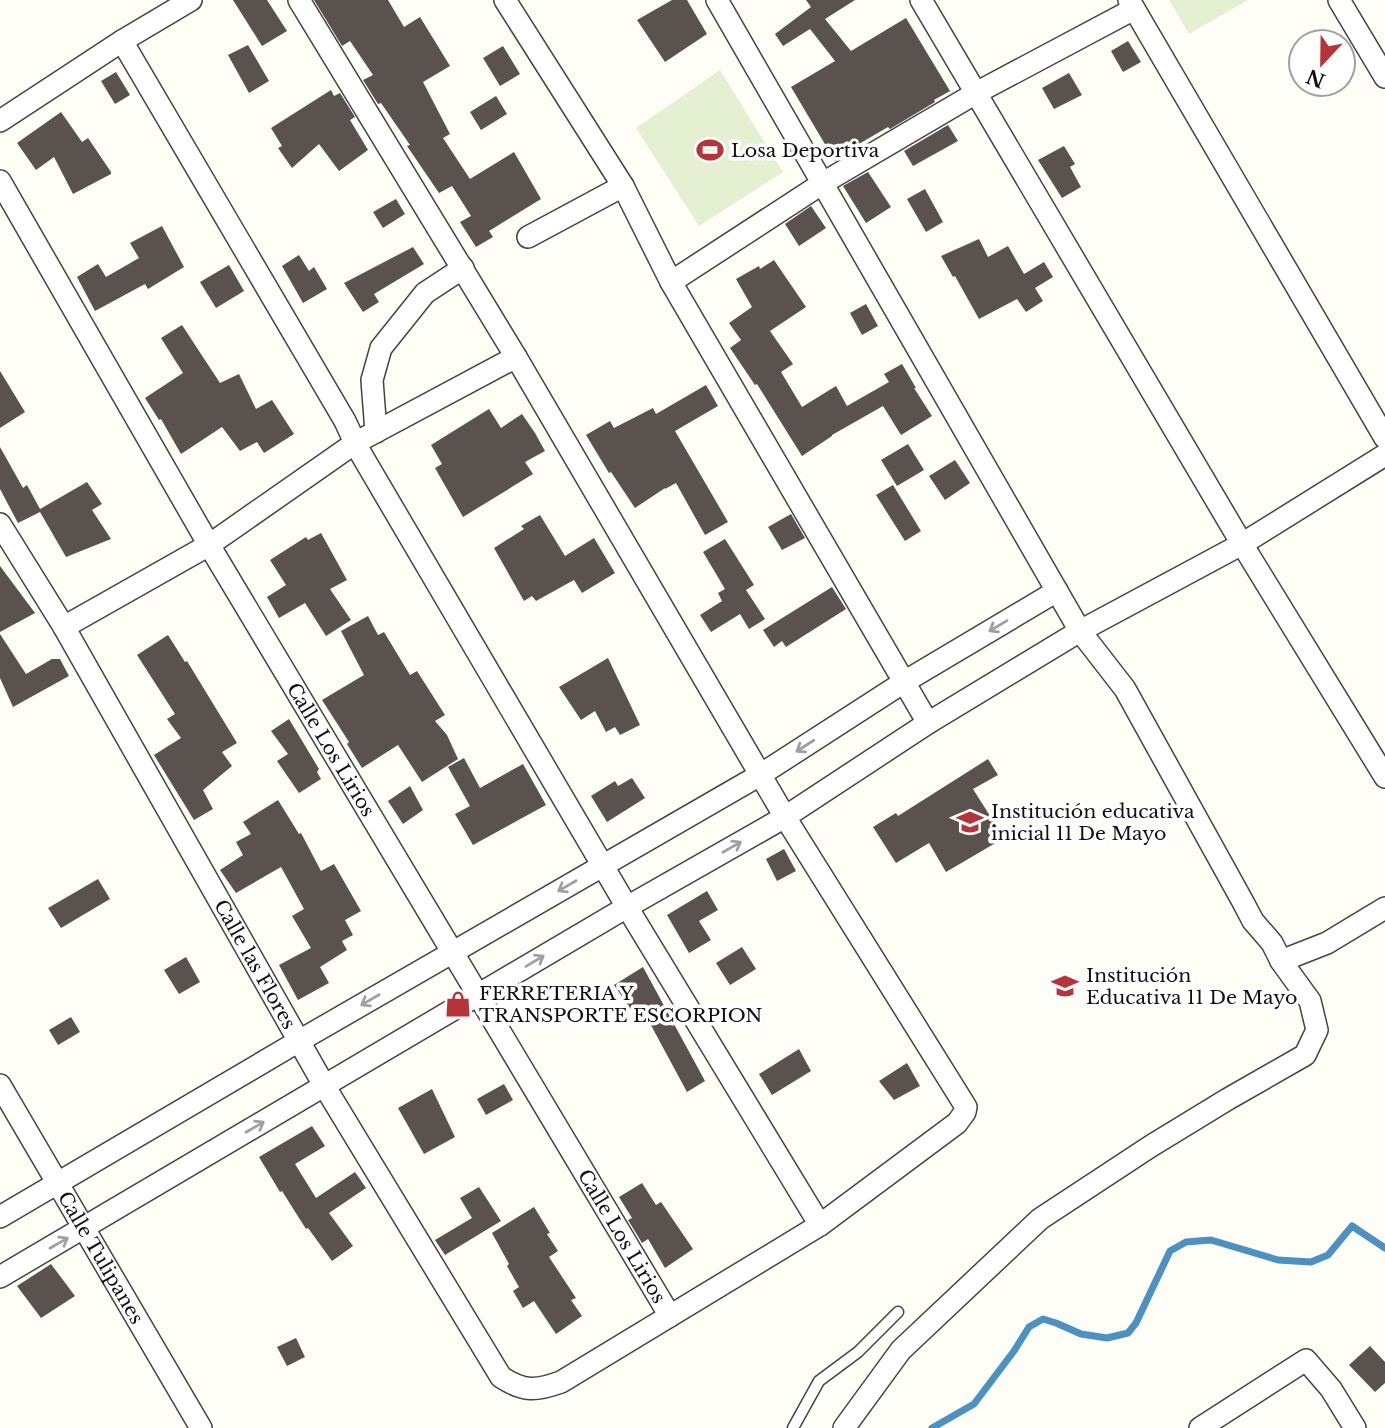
<svg xmlns="http://www.w3.org/2000/svg" width="1385" height="1428" font-family="'Libre Baskerville',serif">
<rect width="100%" height="100%" fill="#fefdf6"/>
<!-- pitch -->
<g fill="#e5efd2">
<path d="M1169 0H1248L1189 34Z"/>
<path d="M720 70 783 172 699 226 636 128Z"/>
</g>
<g fill="none" stroke-linecap="round" stroke-linejoin="round">
<!-- stream -->
<path stroke="#4b92c2" stroke-width="7" d="M932 1428 974 1404 1014 1351 1029 1327 1043 1319 1056 1323 1081 1334 1107 1338 1128 1333 1136 1323 1170 1251 1186 1242 1211 1240 1278 1260 1311 1262 1328 1255 1352 1226 1385 1248"/>
</g>
<!-- building -->
<g fill="#59524e">
<path d="M233 0H267L287 31 262 46Z"/>
<path d="M314 0H388L404 27 420 17 450 66 423 82 450 134 443 138 470 179 514 152 541 199 489 231 493 237 476 247 460 222 471 216 452 186 439 193 407 146 410 145 381 103 378 104 363 80 373 75 350 41 342 46Z"/>
<path d="M672 0H687L707 34 665 62 637 20Z"/>
<path d="M806 0H855L825 19 851 51 906 18 950 91 934 100 935 102 890 129 888 127 852 148 853 150 835 161 791 87 835 61 810 29 783 46 775 34 811 7Z"/>
<path d="M1128 41 1141 62 1123 72 1111 51Z"/>
<path d="M248 45 269 81 249 93 228 55Z"/>
<path d="M503 46 520 74 500 86 483 58Z"/>
<path d="M116 72 130 95 115 104 101 81Z"/>
<path d="M1069 73 1082 95 1054 109 1042 88Z"/>
<path d="M331 90 334 96 340 93 355 117 350 120 368 150 339 171 319 144 292 168 278 148 282 146 271 128Z"/>
<path d="M496 96 507 114 481 130 470 112Z"/>
<path d="M61 112 82 142 88 138 111 172V174L73 194 54 157 36 170 17 143Z"/>
<path d="M948 125 958 141 913 166 904 151Z"/>
<path d="M1064 146 1075 164 1070 167 1081 187 1062 198 1038 160Z"/>
<path d="M868 172 891 207 866 223 843 186Z"/>
<path d="M925 189 943 222 926 232 907 199Z"/>
<path d="M396 199 405 214 383 228 373 212Z"/>
<path d="M811 206 826 228 799 246 785 224Z"/>
<path d="M162 226 184 267 148 289 145 284 95 311 77 277 98 264 106 277 139 258 130 243Z"/>
<path d="M979 239 988 257 1008 246 1024 274 1044 262 1053 277 1035 288 1043 301 1026 312 1017 299 979 319 955 276 953 277 941 256Z"/>
<path d="M413 247 424 264 374 294 379 302 363 312 344 283Z"/>
<path d="M299 255 309 271 314 267 327 289 303 303 282 266Z"/>
<path d="M774 260 806 307 770 331 793 364 781 372 802 407 836 386 847 406 889 382 884 374 902 364 916 388H914L932 416 901 435 883 406 832 435V436L802 456 757 384 755 385 730 348 741 340 729 323 752 307 736 279 759 266 760 269Z"/>
<path d="M229 265 244 291 216 308 200 282Z"/>
<path d="M866 304 878 326 862 335 850 313Z"/>
<path d="M182 325 220 383 239 374 256 409 272 400 294 434 264 453 257 442 240 451 222 427 181 454 161 419 159 420 145 398 183 373 161 338Z"/>
<path d="M0 371 25 412 0 428Z"/>
<path d="M706 385 718 406 675 431 728 522 705 535 676 483 665 489V488L635 508 611 472 609 473 586 435 610 421 614 428 653 408 656 414Z"/>
<path d="M489 409 501 428 522 414 535 433 545 451 525 462 533 474 463 517 435 468 442 464 431 445Z"/>
<path d="M908 444 924 470 897 486 881 460Z"/>
<path d="M0 447 23 488 27 485 40 509 87 482 102 504 92 510 111 539 66 557 40 512 18 523 0 489Z"/>
<path d="M955 460 970 483 945 500 929 476Z"/>
<path d="M893 485 921 531 905 541 876 495Z"/>
<path d="M791 514 805 538 782 550 768 527Z"/>
<path d="M540 515 565 556 594 538 615 573 582 593 574 580 536 601 532 596 524 601 494 548 524 529 521 526Z"/>
<path d="M321 533 347 580 330 589 351 620 326 636 305 603 279 618 267 597 286 585 270 560 306 537 308 540Z"/>
<path d="M725 539 754 585 746 590 765 619 749 629 740 614 711 632 700 615 722 601 718 593 725 589 703 552Z"/>
<path d="M0 566 35 613 0 632Z"/>
<path d="M832 587 846 609 786 647 782 641 774 647 763 630Z"/>
<path d="M368 616 378 635 384 632 410 675 417 671 445 715 435 721 447 735 458 759 422 782 398 745 362 768 347 744 349 742 322 700 364 675 341 631Z"/>
<path d="M0 634 26 674 52 659H60L69 676 13 707 0 678Z"/>
<path d="M168 635 185 662 187 661 237 743 222 752 232 766 203 790 213 809 194 820 154 755 181 738 167 719 175 714 137 655Z"/>
<path d="M608 658 640 725 620 735 615 727 606 732 595 711 581 720 559 687Z"/>
<path d="M289 719 319 769 317 772 321 779 299 793 277 761 288 754 271 731Z"/>
<path d="M464 758 480 788 523 764 546 805 473 845 455 814 470 806 448 767Z"/>
<path d="M988 759 998 775 973 789 1004 838 946 872 929 843 896 863 873 827 896 813 898 816Z"/>
<path d="M632 778 645 798 607 822 591 796 615 781 618 786Z"/>
<path d="M410 786 423 810 403 824 388 801Z"/>
<path d="M278 800 299 834 301 833 321 871 334 864 361 911 345 920 353 935 342 941 347 950 320 967 329 983 298 1000 279 965 311 948 292 916 304 909 281 867 236 893 220 870 243 855 236 842 251 834 243 822Z"/>
<path d="M784 849 796 871 777 881 766 859Z"/>
<path d="M98 879 110 899 61 928 48 908Z"/>
<path d="M707 891 718 910 699 921 711 940 689 953 667 915Z"/>
<path d="M742 947 756 969 730 985 716 963Z"/>
<path d="M186 957 200 982 179 994 164 970Z"/>
<path d="M643 967 705 1081 687 1092 646 1016 639 1021 614 985Z"/>
<path d="M71 1017 80 1032 58 1045 49 1030Z"/>
<path d="M799 1049 811 1071 772 1095 759 1074Z"/>
<path d="M907 1063 920 1086 894 1100 879 1081Z"/>
<path d="M504 1084 513 1100 486 1115 477 1099Z"/>
<path d="M432 1089 455 1137 424 1154 398 1108Z"/>
<path d="M312 1126 325 1146 295 1164 316 1198 355 1172 366 1188 329 1213 353 1246 332 1261 308 1228 306 1229 282 1191 280 1192 259 1157Z"/>
<path d="M642 1183 656 1205 661 1202 693 1249 665 1268 648 1239 642 1243 628 1220 632 1218 619 1197Z"/>
<path d="M479 1187 501 1221 445 1255 435 1240 472 1218 460 1198Z"/>
<path d="M534 1207 550 1233 547 1234 558 1251 549 1257 576 1298 571 1300 582 1316 556 1334 534 1301 523 1308 513 1291 519 1287 507 1266 509 1264 492 1233Z"/>
<path d="M51 1264 75 1296 41 1318 17 1286Z"/>
<path d="M296 1338 305 1357 287 1366 277 1347Z"/>
<path d="M1370 1346 1385 1362V1383L1375 1392 1349 1365Z"/>
</g>
<g fill="none" stroke-linecap="round" stroke-linejoin="round">
<!-- service casing -->
<g stroke="#444" stroke-width="13">
<path id="service" d="M793 1428 819 1381 858 1352 898 1312"/>
</g>
<!-- minor casing -->
<g stroke="#444" stroke-width="24">
<g id="minor">
<path d="M505 0 623 186 671 282 928 723"/>
<path d="M717 0 1080 631 1125 689 1243 902 1253 921 1272 943 1281 961 1327 943 1385 908"/>
<path d="M921 0 1242 544 1385 777"/>
<path d="M1129 0 1385 438"/>
<path d="M1339 0 1385 77"/>
<path d="M122 41 345 421 357 447 627 907 820 1225"/>
<path d="M0 121 122 41 191 0"/>
<path id="s1" d="M0 181 209 545 670 1316"/>
<path d="M528 237 623 186"/>
<path d="M671 282 823 183 976 93 1134 9"/>
<path d="M376 432 372 380 381 348 425 293 463 268"/>
<path id="s2" d="M0 524 64 627 325 1087 501 1377C524 1392 536 1391 561 1382L820 1225 957 1123 965 1112 966 1107 785 817 516 357 299 0"/>
<path d="M64 627 209 545 355 443 516 357"/>
<path id="s3" d="M0 1085 201 1428"/>
<path d="M0 1217 299 1041 760 775 904 682 1057 591"/>
<path d="M0 1277 627 907 785 817 928 723 1080 631 1242 544 1385 455"/>
<path d="M844 1428 901 1350 1040 1219 1151 1146 1228 1099 1305 1055 1317 1030 1310 1001 1281 961"/>
<path d="M1200 1428 1306 1360 1331 1389 1355 1428"/>
</g>
</g>
<!-- service -->
<use href="#service" stroke="#fff" stroke-width="10"/>
<!-- minor -->
<use href="#minor" stroke="#fff" stroke-width="21"/>
</g>
<!-- one-way arrows -->
<defs><path id="oneway-shaft" d="M-6 0H5M1.5-3L5.5 0L1.5 3" fill="none" stroke-width="1.6" stroke-linecap="round" stroke-linejoin="round" transform="scale(1.75)"/></defs>
<g stroke="#a0a0a0">
<use href="#oneway-shaft" transform="translate(998 626) rotate(149)"/>
<use href="#oneway-shaft" transform="translate(805 746) rotate(147)"/>
<use href="#oneway-shaft" transform="translate(732 847) rotate(-30)"/>
<use href="#oneway-shaft" transform="translate(567 886) rotate(150)"/>
<use href="#oneway-shaft" transform="translate(535 961) rotate(-31)"/>
<use href="#oneway-shaft" transform="translate(370 1000) rotate(150)"/>
<use href="#oneway-shaft" transform="translate(255 1127) rotate(-30)"/>
<use href="#oneway-shaft" transform="translate(59 1243) rotate(-30)"/>
</g>
<!-- icons -->
<defs>
<g id="stadium-bare" transform="scale(2.1)"><path d="M0-5a6.5 5 0 1 0 0 10a6.5 5 0 1 0 0-10ZM-3.5-1.8h7v3.6h-7Z" fill="#b63439" stroke="#fff" stroke-width="2.5" paint-order="stroke"/></g>
<g id="school-bare" transform="scale(2.1)"><path d="M0-5L7-2L0 1L-7-2ZM-4 1L0 2.5L4 1V4Q0 6-4 4Z" fill="#b63439" stroke="#fff" stroke-width="2.5" paint-order="stroke"/></g>
<g id="shop-bare" transform="scale(2.1)"><path d="M-5-2.5h2.3a2.7 3.5 0 0 1 5.4 0H5L5.5 6h-11ZM-1.5-2.5h3a1.5 2.3 0 0 0-3 0Z" fill="#b63439" stroke="#fff" stroke-width="2.5" paint-order="stroke"/></g>
</defs>
<g fill-rule="evenodd">
<use href="#stadium-bare" x="710" y="150"/>
<use href="#school-bare" x="970" y="822"/>
<use href="#school-bare" x="1065" y="986"/>
<use href="#shop-bare" x="458" y="1004"/>
</g>
<g text-anchor="middle" stroke-width="7" stroke-linejoin="round" paint-order="stroke">
<!-- poi labels -->
<g font-size="19" fill="#111" stroke="#fff" text-anchor="start">
<text x="731" y="157">Losa Deportiva</text>
<text x="991" y="818">Institución educativa<tspan x="991" dy="22">inicial 11 De Mayo</tspan></text>
<text x="1086" y="982">Institución<tspan x="1086" dy="22">Educativa 11 De Mayo</tspan></text>
<text x="479" y="1000">FERRETERIA Y<tspan x="479" dy="22">TRANSPORTE ESCORPION</tspan></text>
</g>
<!-- street labels -->
<g font-size="19" fill="#111" stroke="#fff">
<text dy="7" stroke="none"><textPath href="#s1" startOffset="658">Calle Los Lirios</textPath></text>
<text dy="7" stroke="none"><textPath href="#s2" startOffset="509">Calle las Flores</textPath></text>
<text dy="7" stroke="none"><textPath href="#s1" startOffset="1225">Calle Los Lirios</textPath></text>
<text dy="7" stroke="none"><textPath href="#s3" startOffset="200">Calle Tulipanes</textPath></text>
</g>
</g>
<!-- north arrow -->
<g transform="translate(1322 63) rotate(202)"><circle r="33" fill="#ffffff" stroke="#a0a0a0" stroke-width="2"/>
<path d="M0-5L12 26L0 18L-12 26Z" fill="#b63439"/>
<text y="-10" font-size="19" font-weight="bold" text-anchor="middle" fill="#111111">N</text>
</g>
</svg>
